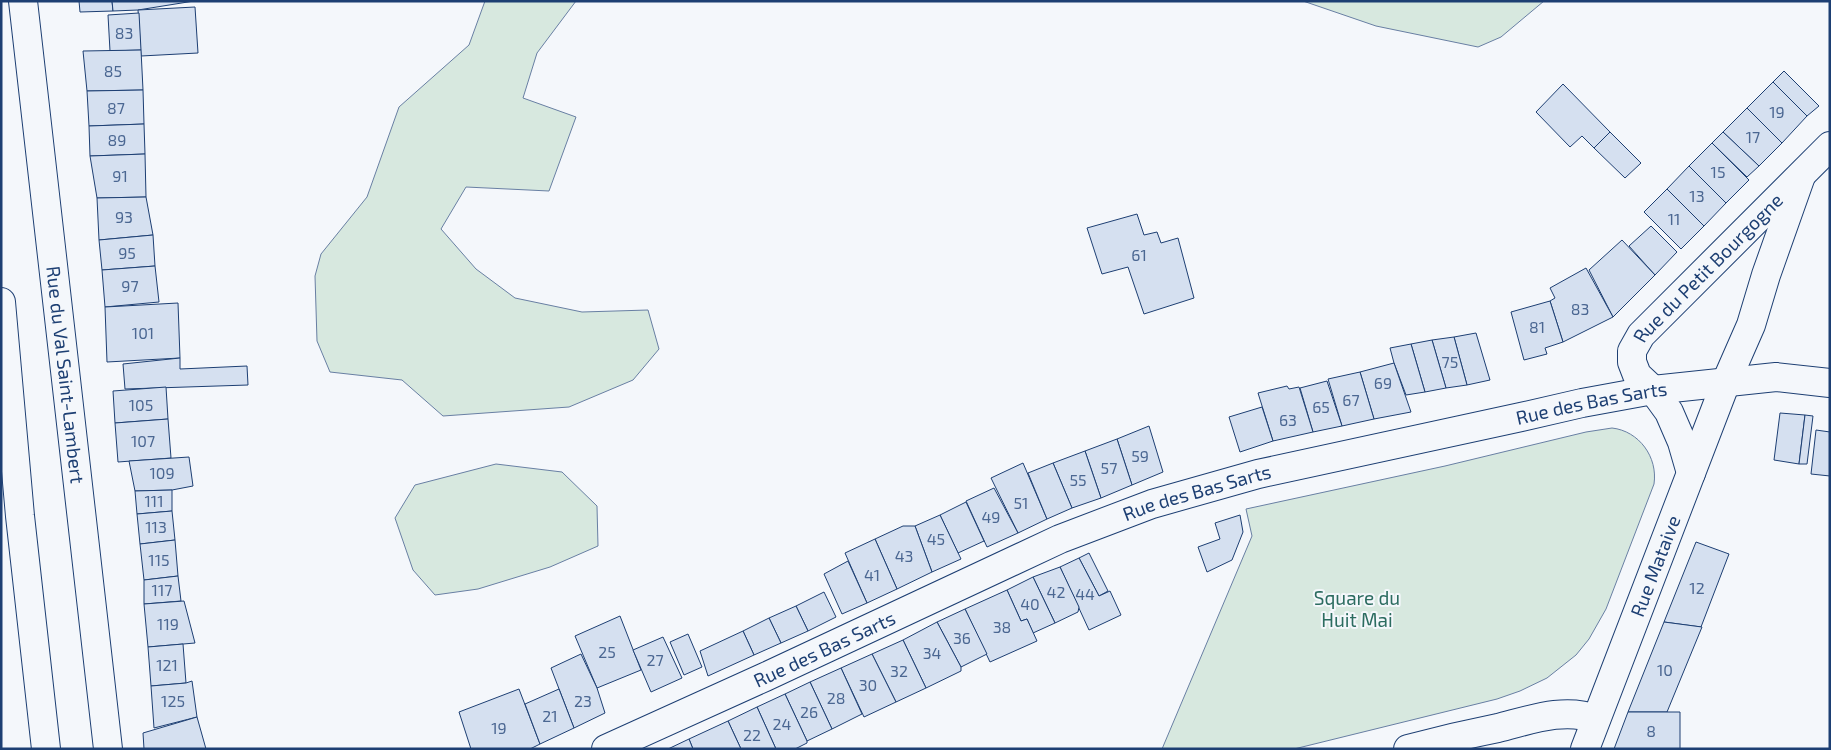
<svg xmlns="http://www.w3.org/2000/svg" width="1831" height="750" font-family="'Exo 2',sans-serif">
<rect width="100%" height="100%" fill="#f4f7fb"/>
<!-- green -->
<g fill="#d7e8df" stroke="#687fa3">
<path d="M485 1H576L537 53 523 98 576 117 549 191 466 187 441 229 476 269 515 298 582 312 648 310 659 349 633 380 569 407 443 416 402 380 330 372 317 341 315 276 321 254 367 197 399 107 469 45Z"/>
<path d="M1303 1H1544L1501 37 1478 47 1376 26Z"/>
<path d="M1612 428C1639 431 1658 457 1654 484L1606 609 1589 639 1576 655 1547 678 1520 691 1497 699 1294 749H1162L1252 536 1246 509 1445 466 1586 432Z"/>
<path d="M496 464 562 472 597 506 598 546 550 567 478 589 435 595 413 570 395 518 415 485Z"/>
</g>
<!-- building -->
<g fill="#d5e0f0" stroke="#1d3f73">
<path d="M79 1H112L113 11 80 12Z"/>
<path d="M112 1H194L138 10 113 11Z"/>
<path d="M195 7 198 53 141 56 138 10Z"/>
<path d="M139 13 141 50 110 51 108 15Z"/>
<path d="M141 50 143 90 87 91 83 51Z"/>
<path d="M1784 71 1819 106 1807 116 1773 82Z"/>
<path d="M1773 82 1807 116 1782 143 1747 108Z"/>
<path d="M1563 84 1610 132 1594 148 1582 136 1570 147 1536 112Z"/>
<path d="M143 90 144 124 89 126 87 91Z"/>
<path d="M1747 108 1782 143 1759 166 1723 132Z"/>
<path d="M144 124 145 154 90 156 89 126Z"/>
<path d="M1610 132 1641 163 1625 178 1594 148Z"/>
<path d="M1723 132 1759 166 1747 177 1712 143Z"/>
<path d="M1712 143 1749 180 1726 203 1689 166Z"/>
<path d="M145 154 146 197 97 198 90 156Z"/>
<path d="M1689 166 1726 203 1704 226 1667 189Z"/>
<path d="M1667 189 1704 226 1681 249 1644 212Z"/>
<path d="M146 197 153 235 99 240 97 198Z"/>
<path d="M1137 214 1144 235 1157 232 1161 243 1178 238 1194 298 1144 314 1128 267 1102 274 1087 228Z"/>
<path d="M1651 226 1677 252 1655 275 1629 246Z"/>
<path d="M153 235 155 266 102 270 99 240Z"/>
<path d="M1622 240 1655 275 1613 317 1589 270Z"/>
<path d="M155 266 159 302 105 307 102 270Z"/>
<path d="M1586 268 1613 317 1563 342 1550 301 1555 298 1550 288Z"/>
<path d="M1550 301 1563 342 1545 348 1547 354 1524 360 1511 312Z"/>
<path d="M178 303 180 358 107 362 105 307Z"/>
<path d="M1476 333 1490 380 1467 385 1454 337Z"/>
<path d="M1454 337 1467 385 1446 388 1432 340Z"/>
<path d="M1432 340 1446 388 1425 392 1411 344Z"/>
<path d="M1411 344 1425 392 1406 395 1394 363 1390 348Z"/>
<path d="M180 358V369L247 366 248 385 125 389 123 364Z"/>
<path d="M1394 363 1411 412 1374 419 1360 372Z"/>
<path d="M1360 372 1374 419 1342 426 1328 379Z"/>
<path d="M1327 381 1342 426 1313 432 1300 388Z"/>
<path d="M1287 386 1289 389 1299 387 1313 432 1273 441 1258 393Z"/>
<path d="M166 387 168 419 115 423 113 391Z"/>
<path d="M1262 407 1273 441 1240 452 1229 417Z"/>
<path d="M1780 413 1805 415 1799 464 1774 460Z"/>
<path d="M1805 415 1813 416 1807 464H1799Z"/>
<path d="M168 419 171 458 118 462 115 423Z"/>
<path d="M1149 426 1163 472 1132 485 1117 439Z"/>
<path d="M1816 430 1830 432V476L1811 474Z"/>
<path d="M1117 439 1132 485 1101 498 1085 451Z"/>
<path d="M1085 451 1101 498 1072 508 1053 463Z"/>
<path d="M189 457 193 486 172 490 135 491 129 461Z"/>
<path d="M1023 463 1047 519 1018 533 991 478Z"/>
<path d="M1053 463 1072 508 1047 519 1028 473Z"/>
<path d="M994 488 1018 533 987 547 966 501Z"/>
<path d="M172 490V511L137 514 135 491Z"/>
<path d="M966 502 984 541 958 553 940 515Z"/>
<path d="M172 511 175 540 140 544 137 514Z"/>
<path d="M940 515 961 559 932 572 915 526Z"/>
<path d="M1240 515 1243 532 1232 560 1207 572 1198 547 1220 539 1215 523Z"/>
<path d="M903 526H915L932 572 897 589 875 539Z"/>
<path d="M875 539 897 589 867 603 845 553Z"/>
<path d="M175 540 178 576 144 580 140 544Z"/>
<path d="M1696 542 1729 554 1701 627 1664 622Z"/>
<path d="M1089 553 1108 591 1099 596 1079 558Z"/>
<path d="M1079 558 1099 596 1110 591 1121 615 1089 630 1060 567Z"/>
<path d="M848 561 867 603 842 614 824 574Z"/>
<path d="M1060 567 1079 607 1078 612 1055 623 1033 577Z"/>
<path d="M178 576 181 601 144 604V580Z"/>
<path d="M1033 577 1055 623 1033 633 1027 619 1021 621 1007 590Z"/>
<path d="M1007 590 1021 621 1027 619 1037 641 990 662 965 609Z"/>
<path d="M824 592 836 617 808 631 796 606Z"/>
<path d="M184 601 195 643 148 647 144 604Z"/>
<path d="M796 606 808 631 781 643 769 618Z"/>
<path d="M965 609 987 654 961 667 937 622Z"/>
<path d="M620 616 641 670 597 688 575 636Z"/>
<path d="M769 618 781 643 754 655 743 631Z"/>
<path d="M937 622 961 667V671L926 688 903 640Z"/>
<path d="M1664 622 1702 627 1667 712H1628Z"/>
<path d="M743 631 754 655 708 676 700 651Z"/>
<path d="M688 634 702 667 684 675 670 642Z"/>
<path d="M663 637 682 678 651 692 633 650Z"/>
<path d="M903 640 926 688 896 702 872 654Z"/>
<path d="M183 644 186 683 151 686 148 647Z"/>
<path d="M581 654 597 688 605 713 574 728 551 668Z"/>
<path d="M872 654 896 702 864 717 841 668Z"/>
<path d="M841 668 862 714 832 729 810 682Z"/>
<path d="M192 681 197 717 154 728 151 686 186 683Z"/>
<path d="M810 682 832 729 807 741 785 694Z"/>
<path d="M519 689 540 744 530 749H471L459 712Z"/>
<path d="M559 689 574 728 540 744 525 704Z"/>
<path d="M785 694 807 741V743L795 749H776L757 707Z"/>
<path d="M757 707 776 749H741L728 721Z"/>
<path d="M1628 712H1680V749H1614Z"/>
<path d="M197 717 206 749H144L143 733Z"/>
<path d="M728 721 741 749H693L689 739Z"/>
<path d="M689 739 693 749H668Z"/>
</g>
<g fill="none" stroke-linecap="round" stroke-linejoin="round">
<!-- minor casing -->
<g stroke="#1d3f73" stroke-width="30">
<g id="minor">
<path id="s1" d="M1691 473 1682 442 1669 412 1653 390 1637 375 1632 362V351L1641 335 1830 146"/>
<path id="s2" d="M606 749 765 677 1060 539 1152 504 1258 474 1521 417 1582 403 1653 390 1776 377 1830 383"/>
<path d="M1408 749C1438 741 1468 734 1498 728 1530 720 1564 707 1596 719"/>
<path id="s3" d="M1585 749 1726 382 1751 325 1766 275 1801 176"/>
</g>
</g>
<!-- major casing -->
<g stroke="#1d3f73" stroke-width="30">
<g id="major">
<path id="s4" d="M23 1 108 749"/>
<path d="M1 302 20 516 46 749"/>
</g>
</g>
<!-- minor -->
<use href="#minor" stroke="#f4f7fb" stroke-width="28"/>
<!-- major -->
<use href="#major" stroke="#f4f7fb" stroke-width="28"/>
</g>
<g text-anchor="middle" stroke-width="4" stroke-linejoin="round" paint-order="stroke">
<!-- number labels -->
<g font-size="16" fill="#4b6792">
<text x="124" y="39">83</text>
<text x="113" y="77">85</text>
<text x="116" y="114">87</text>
<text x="1777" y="118">19</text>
<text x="1753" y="143">17</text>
<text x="117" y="146">89</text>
<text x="1718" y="178">15</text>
<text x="120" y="182">91</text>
<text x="1697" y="202">13</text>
<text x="124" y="223">93</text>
<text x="1674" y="225">11</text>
<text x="127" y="259">95</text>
<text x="1139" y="261">61</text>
<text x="130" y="292">97</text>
<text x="1580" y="315">83</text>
<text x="1537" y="333">81</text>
<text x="143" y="339">101</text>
<text x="1450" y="368">75</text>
<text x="1383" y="389">69</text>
<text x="1351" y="406">67</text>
<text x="141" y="411">105</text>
<text x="1321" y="413">65</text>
<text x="1288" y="426">63</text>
<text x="143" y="447">107</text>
<text x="1140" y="462">59</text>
<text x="1109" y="474">57</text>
<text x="162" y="479">109</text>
<text x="1078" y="486">55</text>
<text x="154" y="507">111</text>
<text x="1021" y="509">51</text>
<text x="991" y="523">49</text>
<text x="156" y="533">113</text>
<text x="936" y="545">45</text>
<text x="904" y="562">43</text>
<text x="159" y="566">115</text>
<text x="872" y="581">41</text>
<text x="1697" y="594">12</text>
<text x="162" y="596">117</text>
<text x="1056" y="598">42</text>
<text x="1085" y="600">44</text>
<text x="1030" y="610">40</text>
<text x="168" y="630">119</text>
<text x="1002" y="633">38</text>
<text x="962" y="644">36</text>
<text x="607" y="658">25</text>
<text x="932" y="659">34</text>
<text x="655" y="666">27</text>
<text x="167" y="671">121</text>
<text x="1665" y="676">10</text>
<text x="899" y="677">32</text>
<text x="868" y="691">30</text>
<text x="836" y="704">28</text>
<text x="173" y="707">125</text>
<text x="583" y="707">23</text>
<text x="809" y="718">26</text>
<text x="550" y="722">21</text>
<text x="782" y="730">24</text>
<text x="499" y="734">19</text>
<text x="1651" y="737">8</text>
<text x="752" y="741">22</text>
</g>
<!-- street labels -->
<g font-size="19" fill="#1d3f73" stroke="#f4f7fb">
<text dy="7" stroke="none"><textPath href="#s1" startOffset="252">Rue du Petit Bourgogne</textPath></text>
<text dy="7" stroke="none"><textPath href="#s4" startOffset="376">Rue du Val Saint-Lambert</textPath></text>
<text dy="7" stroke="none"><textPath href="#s2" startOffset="1050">Rue des Bas Sarts</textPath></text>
<text dy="7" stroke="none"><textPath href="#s2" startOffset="645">Rue des Bas Sarts</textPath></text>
<text dy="7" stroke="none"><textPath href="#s3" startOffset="196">Rue Mataive</textPath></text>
<text dy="7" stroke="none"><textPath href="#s2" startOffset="240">Rue des Bas Sarts</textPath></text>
</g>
<!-- park labels -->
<g font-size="19" fill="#2c6c60" stroke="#f4f7fb">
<text x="1357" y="605">Square du<tspan x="1357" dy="22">Huit Mai</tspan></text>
</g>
</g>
<!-- border -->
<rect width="1831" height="750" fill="none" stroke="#1d3f73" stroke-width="5"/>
</svg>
